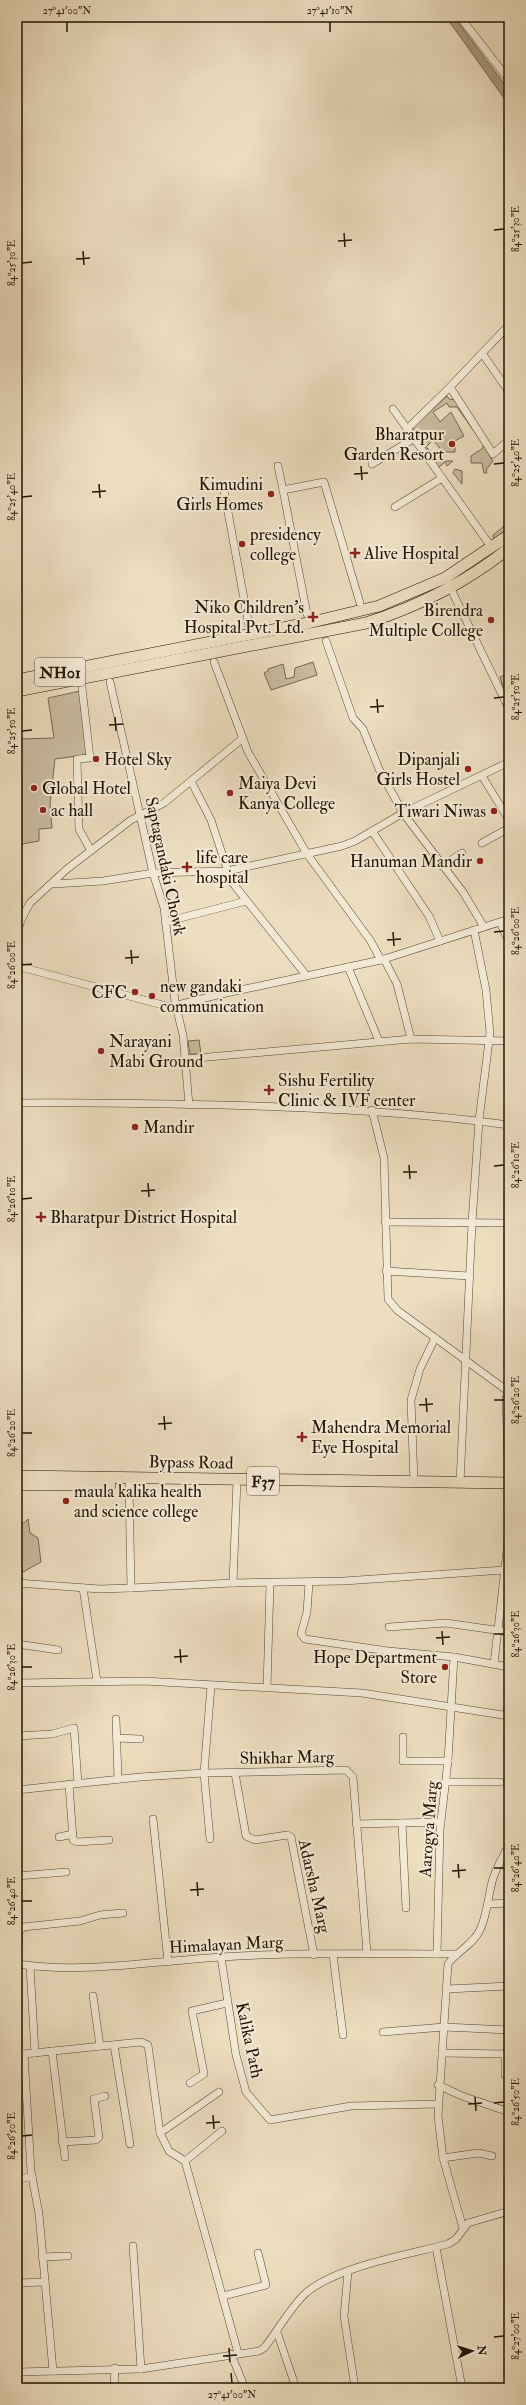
<svg xmlns="http://www.w3.org/2000/svg" width="526" height="2405" font-family="'IM FELL Double Pica',serif">
<rect width="100%" height="100%" fill="#eddec0"/>
<filter id="stains"><feTurbulence type="fractalNoise" baseFrequency=".005" numOctaves="4"/><feColorMatrix values="0 0 0 0 .2 0 0 0 0 .09 0 0 0 0 .02 0 0 0 .5 -.17"/></filter>
<radialGradient id="worn" r=".72"><stop offset=".6" stop-color="#630" stop-opacity="0"/><stop offset="1" stop-color="#630" stop-opacity=".3"/></radialGradient>
<!-- green -->
<g fill="#cabca0" stroke="#766851">
<path d="M447 396 449 399 456 400 493 461 486 470 487 473H484L482 463H471V456L483 448V444L457 407H449L447 403 433 412 440 422 451 412 464 436 455 441V452H443L433 440 426 447 440 461H453L447 466 445 462 438 468 412 432 414 426Z"/>
<path d="M455 469 462 471V484L453 473Z"/>
<path d="M509 522V532L494 544 493 535Z"/>
<path d="M313 662 317 675 271 690 264 673 268 671V669L283 664 286 679 294 677 295 668Z"/>
<path d="M509 673V700L506 692 508 691 507 689 504 690 500 677Z"/>
<path d="M80 691 87 753 85 755 55 759 50 804 52 828 39 829V841L17 845V771L19 756H21V739L54 738 48 698Z"/>
<path d="M199 1040 201 1054H190L188 1041Z"/>
<path d="M28 1519 30 1533 38 1538 41 1562 23 1572 17 1570V1529Z"/>
</g>
<!-- water -->
<path fill="#a8997f" stroke="#72644d" d="M446 17H454L509 90V105Z"/>
<g fill="none" stroke-linecap="round" stroke-linejoin="round">
<!-- minor casing -->
<g stroke="#544632" stroke-width="8">
<g id="minor">
<path d="M460 17 509 80"/>
<path d="M482 353 509 392"/>
<path d="M450 387 493 454 509 440"/>
<path d="M393 409 492 548"/>
<path d="M407 429 450 387 509 325"/>
<path d="M372 464 413 439"/>
<path d="M278 466 283 490"/>
<path d="M223 485 249 626"/>
<path d="M395 507 442 478"/>
<path d="M449 585 509 709"/>
<path d="M307 614 283 490 324 482 360 603"/>
<path d="M326 641 353 718 363 729 379 769 403 813 463 892 484 927"/>
<path d="M214 662 248 752 307 854 370 940 381 960"/>
<path d="M110 682 153 873 164 908 175 1002 183 1035 189 1105"/>
<path d="M82 688 90 758 77 759 79 829 91 851"/>
<path d="M482 776 509 820"/>
<path d="M191 781 211 820 231 881 306 975"/>
<path d="M372 831 429 916 440 941"/>
<path d="M482 843 509 828"/>
<path d="M442 866 462 853"/>
<path d="M53 884 103 881 153 873 227 871 342 846 355 841 403 813 509 762"/>
<path d="M165 922 246 901"/>
<path d="M500 922 509 942"/>
<path d="M17 934 21 920 30 903 67 869 131 820 164 803 242 739"/>
<path d="M384 959 397 984 411 1039"/>
<path d="M17 966 170 1007 217 995 381 960 509 919"/>
<path d="M348 967 379 1041"/>
<path d="M186 1059 411 1039 509 1041"/>
<path d="M17 1103C86 1102 154 1104 223 1105 319 1108 414 1112 509 1125"/>
<path d="M372 1110 384 1158 388 1299 397 1310 509 1392"/>
<path d="M385 1222 509 1223"/>
<path d="M386 1271 469 1276"/>
<path d="M414 1482 411 1400 420 1369 435 1338"/>
<path d="M460 1483 472 1223 479 1120 490 1033 486 990 474 930"/>
<path d="M129 1485 131 1588"/>
<path d="M509 1490 506 1398 509 1392"/>
<path d="M17 1583 100 1589 131 1588 233 1583 344 1581 504 1570"/>
<path d="M233 1583 237 1480"/>
<path d="M309 1583 307 1612 301 1634 305 1639 388 1651 454 1657 509 1667"/>
<path d="M83 1588 97 1681"/>
<path d="M389 1627 446 1623 509 1632"/>
<path d="M17 1644 58 1650"/>
<path d="M494 1664 509 1533"/>
<path d="M17 1683 144 1681 362 1693 509 1716"/>
<path d="M267 1688 270 1584"/>
<path d="M506 1716 509 1700"/>
<path d="M116 1719 118 1779"/>
<path d="M17 1736 52 1734 74 1728 78 1783"/>
<path d="M403 1737V1761H448"/>
<path d="M117 1738 140 1739"/>
<path d="M235 1773 246 1836 255 1840 287 1835 291 1837 314 1955"/>
<path d="M446 1782H500"/>
<path d="M69 1784 73 1840 77 1842 109 1840"/>
<path d="M17 1790 140 1777 204 1773 211 1686"/>
<path d="M153 1819 168 1962"/>
<path d="M402 1823 406 1908"/>
<path d="M356 1824 441 1822"/>
<path d="M59 1837 73 1834"/>
<path d="M210 1839 204 1773 346 1770 353 1777 367 1953"/>
<path d="M17 1876 66 1872"/>
<path d="M489 1904 509 1903"/>
<path d="M437 1954 440 1829 448 1761 454 1657"/>
<path d="M333 1955 343 2035"/>
<path d="M221 1957 236 2055 246 2092 270 2120 351 2106 438 2104"/>
<path d="M17 1964C86 1974 153 1961 222 1957 300 1952 377 1954 455 1954"/>
<path d="M17 1964 19 1932 23 1927 80 1921 100 1915 123 1913"/>
<path d="M30 1966 35 2053"/>
<path d="M447 1989 509 1986"/>
<path d="M93 1996 100 2046"/>
<path d="M383 2032 444 2027 509 2030"/>
<path d="M114 2045 130 2144"/>
<path d="M52 2051 65 2157"/>
<path d="M442 2053 509 2054"/>
<path d="M505 2053V2075L509 2079"/>
<path d="M17 2054H24L31 2171 39 2214 53 2371"/>
<path d="M24 2054 141 2042 148 2045 160 2133 169 2151 185 2161 238 2353"/>
<path d="M190 2083 204 2074 192 2011 227 2003"/>
<path d="M438 2085 462 2096 509 2112"/>
<path d="M160 2133 219 2092"/>
<path d="M62 2142 96 2140 99 2137 94 2099 105 2096"/>
<path d="M443 2158 478 2153 492 2156"/>
<path d="M185 2161 222 2131"/>
<path d="M17 2180 32 2176"/>
<path d="M463 2228 443 2158 438 2116 448 1964C457 1951 473 1945 480 1930 487 1915 488 1898 492 1882 495 1869 503 1857 509 1845"/>
<path d="M133 2246 141 2369"/>
<path d="M436 2247 462 2388"/>
<path d="M42 2257 68 2256"/>
<path d="M348 2272 344 2316 355 2388"/>
<path d="M17 2283 45 2282"/>
<path d="M223 2296 266 2285 258 2253"/>
<path d="M277 2332 296 2388"/>
<path d="M231 2354 245 2388"/>
<path d="M17 2372 141 2369 259 2351 264 2348C278 2331 290 2307 307 2292 339 2266 407 2255 448 2244L456 2239 468 2223 509 2211"/>
<path d="M114 2388 115 2368"/>
</g>
</g>
<!-- highway casing -->
<g stroke="#211402" stroke-width="12">
<g id="highway">
<path d="M17 680 308 623 379 606 445 578 509 535"/>
<path d="M17 691 366 623C419 606 466 583 509 548"/>
<path d="M17 1476 509 1483"/>
<path d="M17 1485H110"/>
</g>
</g>
<!-- minor -->
<use href="#minor" stroke="#f3ead6" stroke-width="7"/>
<!-- highway -->
<use href="#highway" stroke="#eddec0" stroke-width="11"/>
</g>
<!-- ticks -->
<path fill="none" stroke="#211402" stroke-width="1.5" d="M67 22V32M330 22V32M494 230 504 229M344 233 345 247M338 241 352 240M83 251 84 265M76 259 90 258M22 263 32 262M494 464 504 463M361 466 362 480M354 474 368 473M99 484 100 498M92 492 106 491M22 497 32 496M494 698 504 697M377 699 378 713M370 707 384 706M115 717 116 731M109 725 123 724M22 731 32 730M393 932 394 946M494 932 504 931M387 940 401 939M131 950 132 964M125 958 139 957M22 965 32 964M409 1165 410 1179M494 1166 504 1165M403 1172H417M148 1183 149 1197M141 1191 155 1190M22 1199 32 1198M426 1398 427 1412M494 1400H504M419 1405 433 1404M164 1416 165 1430M158 1424 172 1423M22 1433H32M442 1631 443 1645M494 1634H504M436 1638 450 1637M180 1649 181 1663M174 1657 188 1656M22 1667H32M458 1864 459 1878M494 1868H504M452 1871 466 1870M197 1882 198 1896M190 1890 204 1889M22 1901H32M475 2097 476 2111M494 2103 504 2102M468 2104 482 2103M213 2115 214 2129M206 2123 220 2122M22 2136 32 2135M494 2337 504 2336M229 2348 230 2362M223 2356 237 2355M231 2373 232 2383"/>
<!-- markers -->
<g fill="#8f2418" stroke="#f3ead6" stroke-width="1.5">
<circle cx="452" cy="444" r="4"/>
<circle cx="271" cy="494" r="4"/>
<circle cx="242" cy="544" r="4"/>
<path d="M353 547h4v4h4v4h-4v4h-4v-4h-4v-4h4z"/>
<path d="M311 611h4v4h4v4h-4v4h-4v-4h-4v-4h4z"/>
<circle cx="491" cy="620" r="4"/>
<circle cx="96" cy="759" r="4"/>
<circle cx="468" cy="769" r="4"/>
<circle cx="34" cy="788" r="4"/>
<circle cx="230" cy="793" r="4"/>
<circle cx="43" cy="810" r="4"/>
<circle cx="494" cy="811" r="4"/>
<circle cx="480" cy="861" r="4"/>
<path d="M185 861h4v4h4v4h-4v4h-4v-4h-4v-4h4z"/>
<circle cx="135" cy="992" r="4"/>
<circle cx="152" cy="996" r="4"/>
<circle cx="101" cy="1051" r="4"/>
<path d="M267 1084h4v4h4v4h-4v4h-4v-4h-4v-4h4z"/>
<circle cx="135" cy="1127" r="4"/>
<path d="M39 1211h4v4h4v4h-4v4h-4v-4h-4v-4h4z"/>
<path d="M300 1431h4v4h4v4h-4v4h-4v-4h-4v-4h4z"/>
<circle cx="66" cy="1501" r="4"/>
<circle cx="445" cy="1667" r="4"/>
</g>
<g text-anchor="middle" stroke-width="4" stroke-linejoin="round" paint-order="stroke">
<!-- shield labels -->
<g fill="#f3ead6" stroke="#605442" stroke-width="1">
<rect x="35" y="658" width="50" height="28" rx="3"/>
<rect x="247" y="1467" width="32" height="28" rx="3"/>
</g>
<g font-size="16" font-weight="bold" fill="#211402">
<text x="60" y="678">NH01</text>
<text x="263" y="1487">F37</text>
</g>
<!-- poi labels -->
<g font-size="17" fill="#211402" stroke="#f3ead6" text-anchor="start">
<text x="444" y="440" text-anchor="end">Bharatpur<tspan x="444" dy="20">Garden Resort</tspan></text>
<text x="263" y="490" text-anchor="end">Kimudini<tspan x="263" dy="20">Girls Homes</tspan></text>
<text x="250" y="540">presidency<tspan x="250" dy="20">college</tspan></text>
<text x="364" y="559">Alive Hospital</text>
<text x="304" y="613" text-anchor="end">Niko Children's<tspan x="304" dy="20">Hospital Pvt. Ltd.</tspan></text>
<text x="483" y="616" text-anchor="end">Birendra<tspan x="483" dy="20">Multiple College</tspan></text>
<text x="104" y="765">Hotel Sky</text>
<text x="460" y="765" text-anchor="end">Dipanjali<tspan x="460" dy="20">Girls Hostel</tspan></text>
<text x="238" y="789">Maiya Devi<tspan x="238" dy="20">Kanya College</tspan></text>
<text x="42" y="794">Global Hotel</text>
<text x="51" y="816">ac hall</text>
<text x="486" y="817" text-anchor="end">Tiwari Niwas</text>
<text x="196" y="863">life care<tspan x="196" dy="20">hospital</tspan></text>
<text x="472" y="867" text-anchor="end">Hanuman Mandir</text>
<text x="160" y="992">new gandaki<tspan x="160" dy="20">communication</tspan></text>
<text x="127" y="998" text-anchor="end">CFC</text>
<text x="109" y="1047">Narayani<tspan x="109" dy="20">Mabi Ground</tspan></text>
<text x="278" y="1086">Sishu Fertility<tspan x="278" dy="20">Clinic &amp; IVF center</tspan></text>
<text x="143" y="1133">Mandir</text>
<text x="50" y="1223">Bharatpur District Hospital</text>
<text x="311" y="1433">Mahendra Memorial<tspan x="311" dy="20">Eye Hospital</tspan></text>
<text x="74" y="1497">maula kalika health<tspan x="74" dy="20">and science college</tspan></text>
<text x="437" y="1663" text-anchor="end">Hope Department<tspan x="437" dy="20">Store</tspan></text>
</g>
<!-- street labels -->
<g font-size="17" fill="#211402" stroke="#f3ead6">
<text transform="translate(166 866) rotate(78)" y="6">Saptagandaki Chowk</text>
<text transform="translate(191 1462) rotate(1)" y="6">Bypass Road</text>
<text transform="translate(287 1757) rotate(-1)" y="6">Shikhar Marg</text>
<text transform="translate(428 1829) rotate(-86)" y="6">Aarogya Marg</text>
<text transform="translate(315 1886) rotate(77)" y="6">Adarsha Marg</text>
<text transform="translate(226 1944) rotate(-3)" y="6">Himalayan Marg</text>
<text transform="translate(250 2040) rotate(78)" y="6">Kalika Path</text>
</g>
</g>
<!-- margin -->
<rect width="526" height="2405" fill="none" stroke="#eddec0" stroke-width="44"/>
<!-- north arrow -->
<g transform="translate(472 2351) rotate(86)" stroke="#f3ead6" stroke-width="3" paint-order="stroke">
<path d="M0-3L7 15L0 10L-7 15Z" fill="#211402"/>
<text y="-6" font-size="11" font-weight="bold" text-anchor="middle" fill="#211402">N</text>
</g>
<rect x="22" y="22" width="482" height="2361" fill="none" stroke="#211402" stroke-width="1.5"/>
<g font-size="10" text-anchor="middle" fill="#211402">
<text x="67" y="14">27°41'00"N</text>
<text x="330" y="14">27°41'10"N</text>
<text transform="translate(515 229) rotate(-90)" y="4">84°25'30"E</text>
<text transform="translate(11 263) rotate(-90)" y="4">84°25'30"E</text>
<text transform="translate(515 463) rotate(-90)" y="4">84°25'40"E</text>
<text transform="translate(11 497) rotate(-90)" y="4">84°25'40"E</text>
<text transform="translate(515 697) rotate(-90)" y="4">84°25'50"E</text>
<text transform="translate(11 731) rotate(-90)" y="4">84°25'50"E</text>
<text transform="translate(515 931) rotate(-90)" y="4">84°26'00"E</text>
<text transform="translate(11 965) rotate(-90)" y="4">84°26'00"E</text>
<text transform="translate(515 1165) rotate(-90)" y="4">84°26'10"E</text>
<text transform="translate(11 1199) rotate(-90)" y="4">84°26'10"E</text>
<text transform="translate(515 1400) rotate(-90)" y="4">84°26'20"E</text>
<text transform="translate(11 1433) rotate(-90)" y="4">84°26'20"E</text>
<text transform="translate(515 1634) rotate(-90)" y="4">84°26'30"E</text>
<text transform="translate(11 1667) rotate(-90)" y="4">84°26'30"E</text>
<text transform="translate(515 1868) rotate(-90)" y="4">84°26'40"E</text>
<text transform="translate(11 1901) rotate(-90)" y="4">84°26'40"E</text>
<text transform="translate(515 2102) rotate(-90)" y="4">84°26'50"E</text>
<text transform="translate(11 2136) rotate(-90)" y="4">84°26'50"E</text>
<text transform="translate(515 2336) rotate(-90)" y="4">84°27'00"E</text>
<text x="232" y="2398">27°41'00"N</text>
</g>
<rect width="100%" height="100%" filter="url(#stains)"/>
<rect width="100%" height="100%" fill="url(#worn)"/>
</svg>
